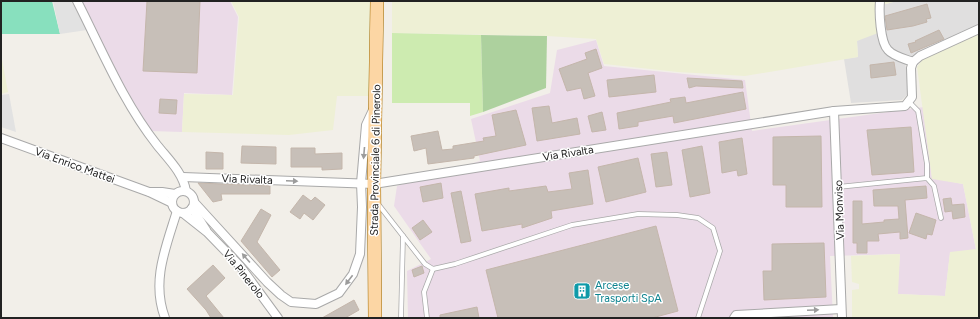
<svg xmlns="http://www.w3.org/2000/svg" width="980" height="319" font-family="Figtree,sans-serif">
<rect width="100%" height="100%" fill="#f2efe9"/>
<!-- residential -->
<path fill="#e0dfdf" d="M897 1H979V26L905 62 910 92 902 100 851 103 844 59 858 57 857 41 878 6Z"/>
<!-- industrial -->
<g fill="#ebdbe8">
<path d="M80 1H230L238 17 232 95 184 93 182 132 150 131 128 99Z"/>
<path d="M596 40 604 66 745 80 752 131 924 107 932 178 963 184 976 250 950 253 945 296 897 294 900 254 830 256 833 318H408L407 271 431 259 394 206 397 186 480 161 471 119 550 93 557 50Z"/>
</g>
<!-- farmland -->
<g fill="#eef0d5">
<path d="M231 1H370L369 96H337L333 130 289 135 182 132 184 94 233 95 239 17Z"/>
<path d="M392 1H897L878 6V33L857 41 858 57 745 76 678 72 604 64 596 39 547 36 392 33Z"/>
<path d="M979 33V318H852V290L859 289V284L852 282 851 256 900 254 898 294 945 296 950 252 976 249 963 184 932 179 917 67 923 59Z"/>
<path d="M1 54 8 92 1 94Z"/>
</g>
<!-- grass -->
<path fill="#cdebb0" d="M392 33 481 35 483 112 470 116V103H392Z"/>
<!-- forest -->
<path fill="#add19e" d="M481 35 547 36 546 88 483 112Z"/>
<!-- pitch -->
<path fill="#88e0be" d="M1 1H52L60 34H1Z"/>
<!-- parking -->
<g fill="#e2e2e2">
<path d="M53 1H71L87 30 60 34Z"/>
<path d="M9 94 16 132 1 127V95Z"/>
</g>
<!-- building -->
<g fill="#c7bfb8" stroke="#c4b6ab">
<path d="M147 1H200L197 73 143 71Z"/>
<path d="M927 4 931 18 926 19 927 22 913 26 887 30 885 16Z"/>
<path d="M939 30 944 39 911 53 908 44 916 42 915 41Z"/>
<path d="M596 49 602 68 588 73 595 96 584 99 581 88 567 91 559 69 587 59 585 53Z"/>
<path d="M894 62 896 75 871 78 870 65Z"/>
<path d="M654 75 656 92 609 97 607 80Z"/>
<path d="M687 78 742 81 743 88 696 86 689 88Z"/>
<path d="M743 92 746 109 674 123 673 116 638 122V126L619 129 617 113 671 102 670 99 685 97 686 103Z"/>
<path d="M160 99 177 100 176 114 159 113Z"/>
<path d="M549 106 552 123 577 118 580 134 537 141 532 108Z"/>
<path d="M516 110 526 145 474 156V158L428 164 426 148 414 151 411 136 438 131 442 150 453 149V146L484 141 483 138 496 136 492 115Z"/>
<path d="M602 112 606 130 592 132 588 116Z"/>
<path d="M911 127 914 172 872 175 867 130Z"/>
<path d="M821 136 822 207H786V185H773V137Z"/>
<path d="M742 138 747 174 738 176 737 170 722 173 719 142Z"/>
<path d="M242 146 276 147V164L241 163Z"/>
<path d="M702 146 710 193 690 197 682 150Z"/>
<path d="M291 148H315V154L342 153V169L322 170V167H291Z"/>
<path d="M206 152 223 153V169H206Z"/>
<path d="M667 152 672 185 656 187 651 154Z"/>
<path d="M638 158 646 192 606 202 598 167Z"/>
<path d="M588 170 593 204 551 211 552 218 522 228V224L482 231 475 194 509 188V191L546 186 548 192 572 189 569 173Z"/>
<path d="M198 183 270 186V194H221L222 200 213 202Z"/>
<path d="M441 183 443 198 423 202 420 187Z"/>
<path d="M926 186 927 198 905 200 908 238 900 239V232L878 234 879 241H867V253H857V243H853V201H862V224L884 222V220L899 219 898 206H874L873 190Z"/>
<path d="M461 191 471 241 461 243 451 193Z"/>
<path d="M303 195 311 201 315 197 325 205 313 220 304 213 300 219 290 212Z"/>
<path d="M951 198 952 205 964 204 965 217 953 219 952 211 945 212 943 199Z"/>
<path d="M261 209 271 215 257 242 280 270 272 277 241 241Z"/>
<path d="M916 213 936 220 932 235 927 234 926 239 909 233Z"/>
<path d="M423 220 432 232 420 240 412 228Z"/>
<path d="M656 226 678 311 652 318H498L486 270Z"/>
<path d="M824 243 826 297 764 300 763 271H772V244Z"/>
<path d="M213 265 225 278 206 296 224 318H211L206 310 187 289Z"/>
<path d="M422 266 424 273 414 277 412 270Z"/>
<path d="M354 300 359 310 345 318H322Z"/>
<path d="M477 307 479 318H440V315Z"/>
</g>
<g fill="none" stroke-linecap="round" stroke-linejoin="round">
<!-- service casing -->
<g stroke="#a9a9a9" stroke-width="5.5">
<g id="service">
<path d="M909 102 918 111 927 164V178"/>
<path d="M838 187 927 178 934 186 941 218"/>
<path d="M378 204 425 264 433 269 455 264 572 225 638 214 677 215 698 218 713 228 720 251 698 318"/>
<path d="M401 318 403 236"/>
<path d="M427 318 424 292 433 269"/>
</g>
</g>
<!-- minor casing -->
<g stroke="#a9a9a9" stroke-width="10">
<g id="minor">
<path d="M77 1C102 50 123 102 157 145 169 160 183 173 186 191"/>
<path d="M880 1C879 12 880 42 888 50 893 56 905 59 913 62"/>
<path d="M913 62 920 56 979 29"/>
<path d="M834 111 842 318"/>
<path d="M1 138 149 192 172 203"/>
<path d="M183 177 374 184 834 111 905 106 912 97 911 68 913 62"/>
<circle cx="183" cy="202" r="11"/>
<path d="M150 192H162L175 194"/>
<path d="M194 202 267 282 281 295 291 302 316 304 339 293 353 274 360 254 362 207 361 183 366 125 373 110"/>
<path d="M192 208 206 230"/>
<path d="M183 213 207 232 240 266 278 318"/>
<path d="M165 318C151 281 166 247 177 211"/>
<path d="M734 318 736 315 841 309"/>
</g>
</g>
<!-- primary casing -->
<g stroke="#a06b00" stroke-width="14">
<path id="primary" d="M375 318 374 184 377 1"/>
</g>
<!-- service -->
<use href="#service" stroke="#fff" stroke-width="4"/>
<!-- minor -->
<use href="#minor" stroke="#fff" stroke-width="8"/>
<!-- primary -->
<use href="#primary" stroke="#fcd6a4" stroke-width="13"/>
</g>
<!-- one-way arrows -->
<defs><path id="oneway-solid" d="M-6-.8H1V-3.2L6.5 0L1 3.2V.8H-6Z"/></defs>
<g fill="#9c9c9c">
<use href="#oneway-solid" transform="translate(364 153) rotate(95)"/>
<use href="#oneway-solid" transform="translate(292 181) rotate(2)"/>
<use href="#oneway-solid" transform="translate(246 258) rotate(-131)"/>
<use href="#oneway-solid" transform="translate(349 280) rotate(127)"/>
<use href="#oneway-solid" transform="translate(813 310) rotate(-3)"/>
</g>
<!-- icons -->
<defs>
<g id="building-square" transform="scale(0.9)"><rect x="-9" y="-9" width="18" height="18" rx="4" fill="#0f9aa8" stroke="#fff"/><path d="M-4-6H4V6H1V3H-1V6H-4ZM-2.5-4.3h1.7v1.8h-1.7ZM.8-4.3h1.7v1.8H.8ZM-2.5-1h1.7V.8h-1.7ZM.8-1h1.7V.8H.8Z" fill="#fff"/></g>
</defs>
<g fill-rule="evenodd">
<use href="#building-square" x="582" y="291"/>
</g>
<g text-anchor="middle" stroke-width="3" stroke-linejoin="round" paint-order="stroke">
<!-- street labels -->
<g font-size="11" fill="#222" stroke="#fff">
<text transform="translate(568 153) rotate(-9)" y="4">Via Rivalta</text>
<text transform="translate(375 160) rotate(-89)" y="4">Strada Provinciale 6 di Pinerolo</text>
<text transform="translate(75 165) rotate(20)" y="4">Via Enrico Mattei</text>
<text transform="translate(247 179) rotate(2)" y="4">Via Rivalta</text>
<text transform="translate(839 210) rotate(-92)" y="4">Via Monviso</text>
<text transform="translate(244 274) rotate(51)" y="4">Via Pinerolo</text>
</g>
<!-- culture labels -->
<g font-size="11" fill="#0d838f" stroke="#fff" text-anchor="start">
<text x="595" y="289">Arcese<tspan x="595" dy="13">Trasporti SpA</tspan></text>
</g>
</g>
<!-- border -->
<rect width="980" height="319" fill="none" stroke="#222222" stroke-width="4"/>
</svg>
